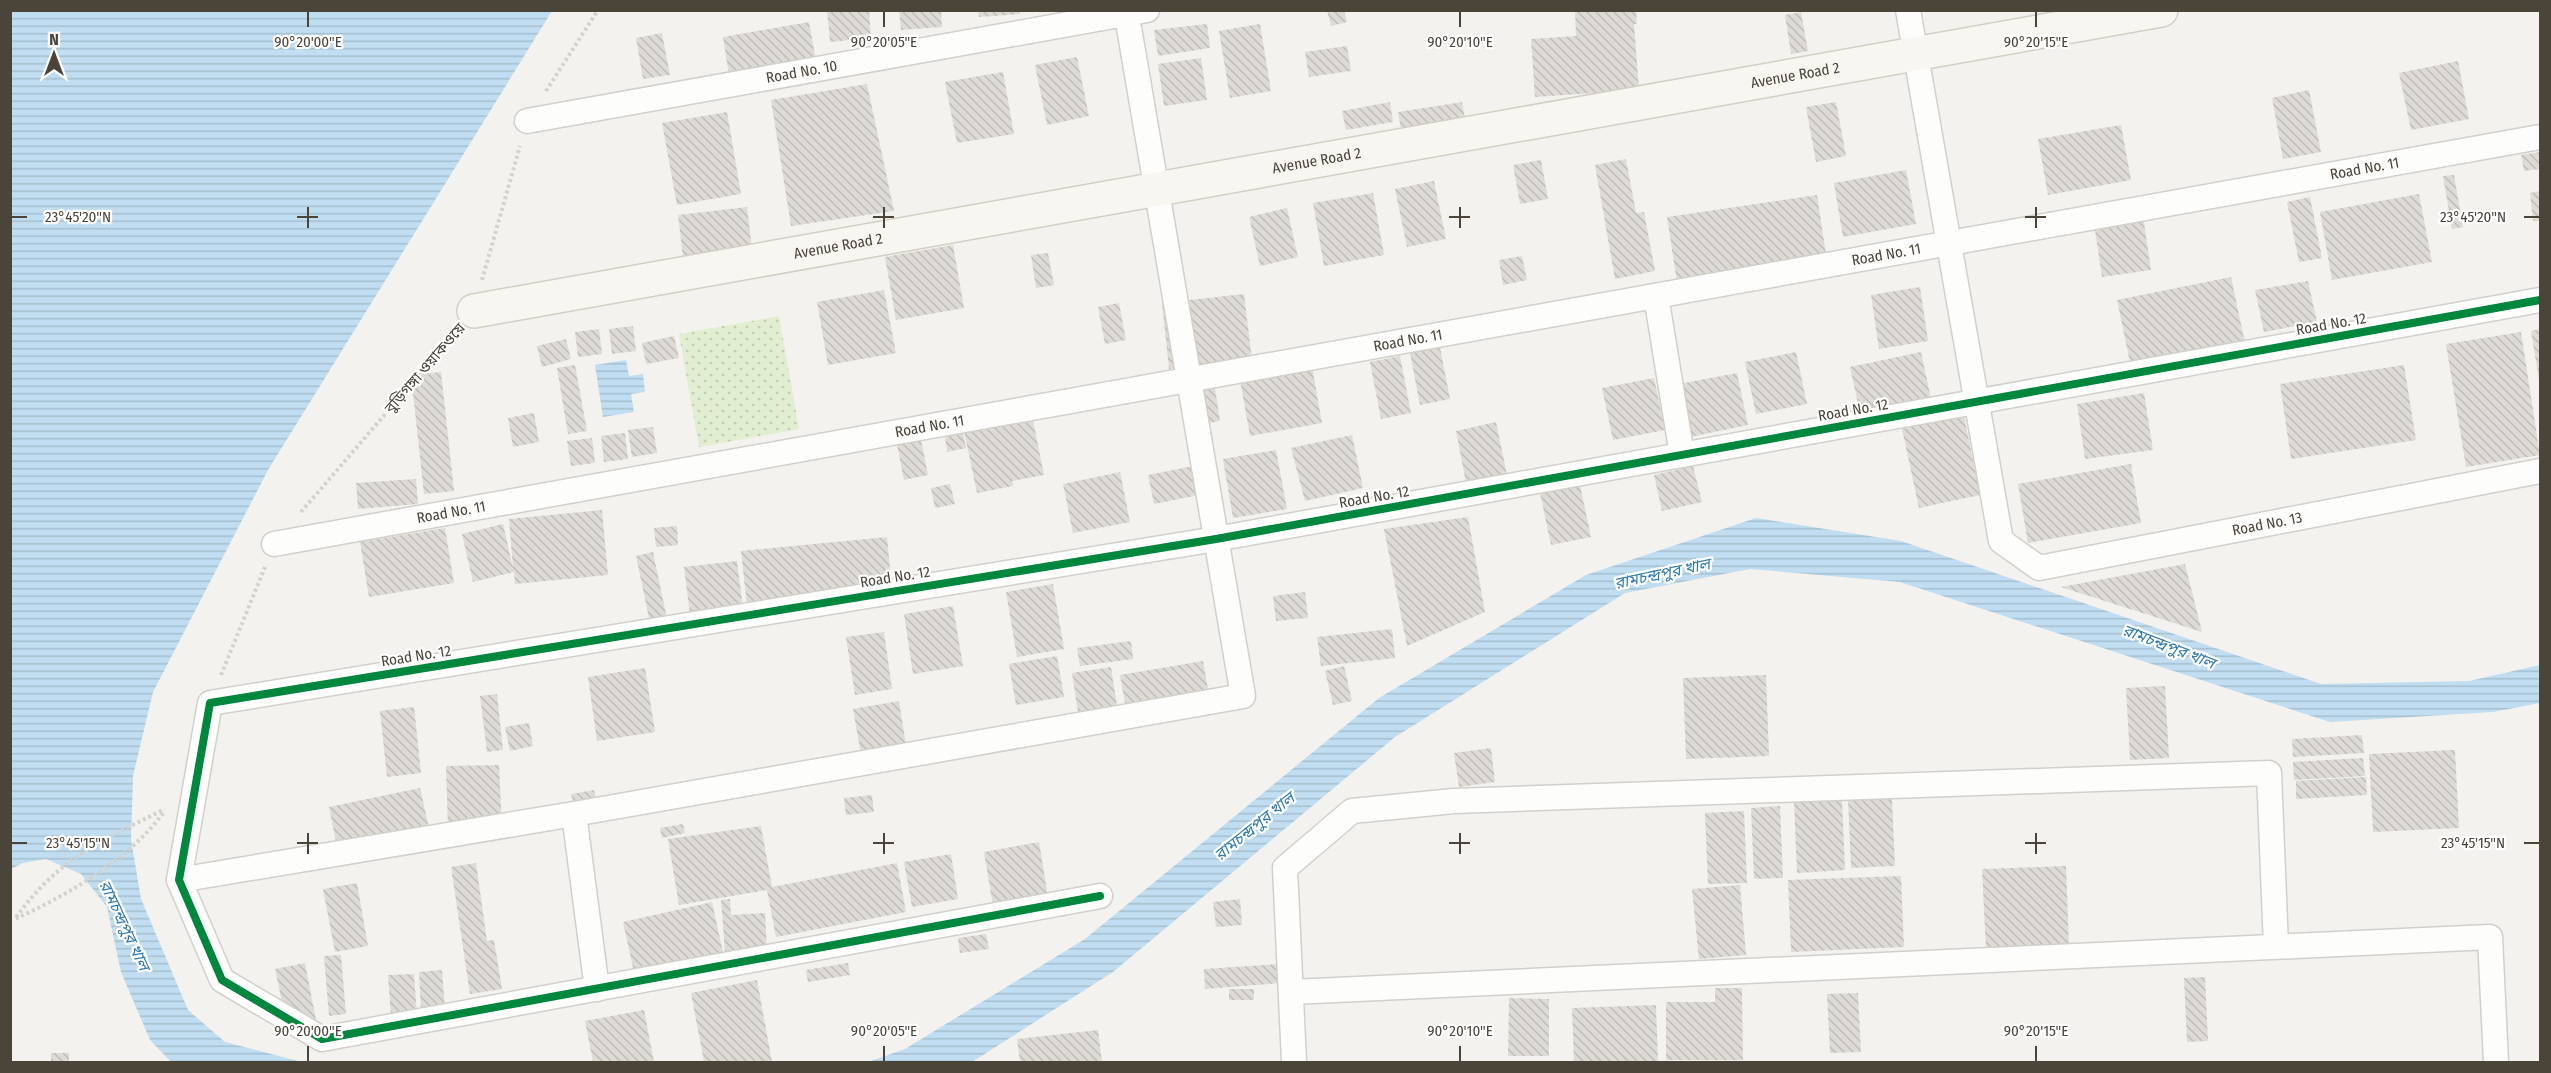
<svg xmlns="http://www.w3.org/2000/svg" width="2551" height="1073" font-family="'Fira Sans Condensed','Noto Sans Bengali',sans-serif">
<defs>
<pattern id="green-dots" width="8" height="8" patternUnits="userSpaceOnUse" patternTransform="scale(1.5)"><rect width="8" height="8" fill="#e1eecf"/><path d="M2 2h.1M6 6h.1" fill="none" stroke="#c3cdb2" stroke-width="1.8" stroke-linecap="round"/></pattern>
<pattern id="water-rules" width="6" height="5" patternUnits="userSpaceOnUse" patternTransform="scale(1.5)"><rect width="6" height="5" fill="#c0ddf1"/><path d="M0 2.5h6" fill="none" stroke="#a6bfcf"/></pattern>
<pattern id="building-back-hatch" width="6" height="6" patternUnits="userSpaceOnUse" patternTransform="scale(1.5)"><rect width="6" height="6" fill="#dedbd6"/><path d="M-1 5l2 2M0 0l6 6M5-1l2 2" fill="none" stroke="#c0bdb8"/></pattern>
</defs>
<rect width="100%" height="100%" fill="#f4f2ee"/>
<!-- green -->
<path fill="url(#green-dots)" d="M779 316 799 429 699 447 679 334Z"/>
<!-- water -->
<g fill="url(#water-rules)">
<path d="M11 10 552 11 268 470 153 692 133 776 131 839 141 899 188 1010 225 1042 302 1062H171L150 1040 121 972 107 907 81 874 46 859 23 863 11 869Z"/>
<path d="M626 360 629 376 643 374 645 392 631 394 634 412 603 417 595 365Z"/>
<path d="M1756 518 1901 541 2321 684 2469 681 2540 665V703L2493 712 2330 722 1900 582 1750 569 1625 593 1395 737 1113 972 972 1062H868L905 1049 1085 939 1379 698 1586 575Z"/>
</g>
<!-- building -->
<g fill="url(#building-back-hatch)">
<path d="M827 10H869L871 38 830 42Z"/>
<path d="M899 10H941L942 27 901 30Z"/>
<path d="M978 10H1020V14L979 17Z"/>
<path d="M1327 10H1344L1347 22 1331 26Z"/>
<path d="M1575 10H1636L1637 24H1634L1639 90 1535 97 1531 39 1576 36Z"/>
<path d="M1801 12 1808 51 1791 54 1785 15Z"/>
<path d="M809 22 816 61 729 76 723 37Z"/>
<path d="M1207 24 1210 48 1158 56 1154 30Z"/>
<path d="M1260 24 1271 91 1230 98 1219 31Z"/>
<path d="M662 33 670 75 643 79 636 38Z"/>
<path d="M1347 46 1351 71 1309 77 1305 52Z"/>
<path d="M1077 57 1089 116 1047 125 1035 65Z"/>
<path d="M1201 58 1207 100 1164 106 1158 64Z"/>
<path d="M2458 61 2469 119 2411 130 2399 73Z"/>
<path d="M1003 72 1014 134 957 143 945 82Z"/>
<path d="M867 84 894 211 791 226 771 100Z"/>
<path d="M2309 90 2321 152 2283 159 2272 98Z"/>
<path d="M1390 102 1393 122 1346 130 1342 111Z"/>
<path d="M1462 102 1466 124 1402 135 1398 112Z"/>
<path d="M1836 102 1846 156 1816 162 1806 107Z"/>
<path d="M727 112 741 194 677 205 662 123Z"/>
<path d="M2121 125 2131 180 2048 195 2038 139Z"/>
<path d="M2540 152V169L2524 171 2521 155Z"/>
<path d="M1626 159 1636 213 1644 212 1655 271 1615 279 1595 165Z"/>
<path d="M1541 160 1548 199 1520 204 1513 165Z"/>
<path d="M1906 170 1916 224 1843 237 1834 183Z"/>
<path d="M2454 175 2463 227 2452 229 2443 176Z"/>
<path d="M1434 181 1446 239 1407 247 1395 189Z"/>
<path d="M2540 191V221H2533L2530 193Z"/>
<path d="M1373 193 1384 255 1324 266 1313 203Z"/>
<path d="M2419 194 2432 262 2332 280 2320 212Z"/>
<path d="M1817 195 1827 261 1677 282 1667 217Z"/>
<path d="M2310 197 2322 258 2299 262 2287 202Z"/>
<path d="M747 207 752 248 683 257 678 215Z"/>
<path d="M1287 208 1298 257 1260 266 1249 217Z"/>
<path d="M2143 216 2151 270 2102 277 2094 223Z"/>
<path d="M953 245 964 308 896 320 885 257Z"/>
<path d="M1048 253 1054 285 1036 288 1031 255Z"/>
<path d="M1522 256 1527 280 1503 285 1499 260Z"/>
<path d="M2231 277 2245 343 2131 367 2117 300Z"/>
<path d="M2308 281 2317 322 2264 332 2255 290Z"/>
<path d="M1920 287 1928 341 1879 349 1871 295Z"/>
<path d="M884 290 896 353 828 365 817 302Z"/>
<path d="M1244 294 1252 360 1169 369 1162 303Z"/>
<path d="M1119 303 1126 340 1105 344 1098 307Z"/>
<path d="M633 326 636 351 612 354 609 329Z"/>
<path d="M599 329 602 354 578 357 575 332Z"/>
<path d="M2540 329V380H2539L2531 331Z"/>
<path d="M2521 332 2540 455 2466 467 2446 344Z"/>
<path d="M674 336 679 358 646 364 642 343Z"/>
<path d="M566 339 571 359 542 367 537 346Z"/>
<path d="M1439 342 1450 399 1420 405 1409 348Z"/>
<path d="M1796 352 1807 404 1756 414 1745 362Z"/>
<path d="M1921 352 1931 399 1860 413 1850 367Z"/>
<path d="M1400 356 1411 413 1381 419 1370 362Z"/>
<path d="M575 365 587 431 568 434 557 368Z"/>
<path d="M2404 365 2416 440 2291 459 2280 384Z"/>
<path d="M1312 367 1322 423 1250 436 1240 380Z"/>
<path d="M441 372 454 491 424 494 411 375Z"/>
<path d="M1737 373 1748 425 1690 437 1679 384Z"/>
<path d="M1654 378 1665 430 1613 440 1602 388Z"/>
<path d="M1215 388 1220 421 1203 424 1198 391Z"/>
<path d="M2144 393 2153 450 2085 459 2077 404Z"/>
<path d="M1031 410 1044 475 1012 481 1013 486 977 493 964 431Z"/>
<path d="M534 413 539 442 513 447 508 418Z"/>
<path d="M1964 416 1980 495 1919 508 1902 429Z"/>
<path d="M1496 422 1507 475 1466 483 1456 431Z"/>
<path d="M653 427 657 453 632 457 628 430Z"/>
<path d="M625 433 628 459 604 462 601 436Z"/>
<path d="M963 433 966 448 947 452 945 437Z"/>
<path d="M1352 435 1363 488 1305 501 1291 448Z"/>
<path d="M592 438 595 463 571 466 567 441Z"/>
<path d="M921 440 928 475 904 480 897 445Z"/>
<path d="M1276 450 1287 509 1233 518 1223 459Z"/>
<path d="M2131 464 2141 523 2028 543 2018 484Z"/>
<path d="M1193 466 1199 495 1154 504 1148 475Z"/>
<path d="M1693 466 1702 502 1662 511 1654 475Z"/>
<path d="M1120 472 1130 522 1073 533 1063 484Z"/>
<path d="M416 479 418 504 358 509 356 483Z"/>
<path d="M950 484 955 504 935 508 931 488Z"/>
<path d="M1580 485 1591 537 1551 545 1540 493Z"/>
<path d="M602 510 608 575 515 584 514 572 473 582 462 534 503 524 513 568 509 519Z"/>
<path d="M1468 517 1485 612 1407 646 1384 529Z"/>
<path d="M677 526 678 545 656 547 654 528Z"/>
<path d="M445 528 454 583 369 597 360 542Z"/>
<path d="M887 537 893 600 748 614 741 551Z"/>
<path d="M653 552 667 619 650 623 636 556Z"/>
<path d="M737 561 745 624 692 630 684 567Z"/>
<path d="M2185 564 2202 632 2061 587Z"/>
<path d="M1053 584 1064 649 1017 657 1006 592Z"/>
<path d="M1305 592 1308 618 1276 621 1273 596Z"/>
<path d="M953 606 963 666 913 674 904 614Z"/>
<path d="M1392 629 1395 658 1321 666 1317 637Z"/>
<path d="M884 632 892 689 855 695 846 637Z"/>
<path d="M1131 641 1133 659 1080 666 1077 648Z"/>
<path d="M1057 656 1064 697 1016 705 1009 664Z"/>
<path d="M1203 661 1210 701 1127 714 1120 675Z"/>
<path d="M1344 666 1352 701 1333 705 1325 671Z"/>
<path d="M1111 667 1119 719 1080 725 1072 673Z"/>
<path d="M645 668 655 732 597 741 588 677Z"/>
<path d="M1766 675 1769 756 1686 759 1683 678Z"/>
<path d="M2165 686 2169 758 2130 760 2126 688Z"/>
<path d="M497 694 503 750 487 752 480 696Z"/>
<path d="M899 701 908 758 863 766 853 709Z"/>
<path d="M414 707 421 773 387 777 380 711Z"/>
<path d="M529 723 533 746 510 751 505 727Z"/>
<path d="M2362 735 2364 753 2293 757 2292 739Z"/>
<path d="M1491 748 1495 782 1459 787 1454 753Z"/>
<path d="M2455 750 2459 828 2373 832 2369 754Z"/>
<path d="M2363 758 2365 776 2294 780 2293 762Z"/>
<path d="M499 765 502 829 448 830 446 766Z"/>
<path d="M2366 777 2367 795 2296 799V781Z"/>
<path d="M420 788 429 828 337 847 329 807Z"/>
<path d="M594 790 599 812 576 816 571 794Z"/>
<path d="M872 795 874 812 846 815 844 798Z"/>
<path d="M1892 798 1895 866 1851 868 1848 800Z"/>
<path d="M1842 799 1845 870 1797 873 1794 801Z"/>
<path d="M1780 806 1783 878 1754 879 1751 808Z"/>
<path d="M1744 811 1747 883 1708 884 1705 813Z"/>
<path d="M683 824 685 833 662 838 660 828Z"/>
<path d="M761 826 772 887 897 863 906 912 776 937 767 890 679 905 668 839Z"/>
<path d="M1039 842 1049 903 994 912 984 852Z"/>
<path d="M951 854 958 899 912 907 904 862Z"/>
<path d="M476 863 487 941 494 940 502 989 470 994 451 867Z"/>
<path d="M2066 866 2069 946 1986 950 1982 869Z"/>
<path d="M1901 876 1904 947 1791 952 1788 880Z"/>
<path d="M357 883 368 946 335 952 323 889Z"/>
<path d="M1740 885 1746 955 1699 959 1692 889Z"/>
<path d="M730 899 731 915 765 913 767 950 725 952 721 900Z"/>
<path d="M1240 899 1242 925 1216 927 1213 902Z"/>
<path d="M712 902 726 966 637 986 623 922Z"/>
<path d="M986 934 989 949 960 953 958 938Z"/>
<path d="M341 955 346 1014 329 1016 324 956Z"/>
<path d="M305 963 318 1030 289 1036 275 969Z"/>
<path d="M848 963 850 975 808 982 806 970Z"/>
<path d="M1279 964 1280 983 1205 989 1204 969Z"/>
<path d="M442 970 445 1009 421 1011 419 972Z"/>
<path d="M414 974 417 1016 391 1017 388 975Z"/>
<path d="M2205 977 2208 1041 2187 1042 2184 978Z"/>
<path d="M757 980 772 1062H704L691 993Z"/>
<path d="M1715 988H1742L1743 1060H1666V1002H1715Z"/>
<rect x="1229" y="989" width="25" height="11"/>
<path d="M1858 993 1861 1052 1830 1053 1827 994Z"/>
<path d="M1509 998 1549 999V1056H1508Z"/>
<path d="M1656 1005 1658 1062H1574L1572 1008Z"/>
<path d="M644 1010 654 1062H593L585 1021Z"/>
<path d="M1098 1030 1102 1062H1020L1017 1039Z"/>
<rect x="51" y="1053" width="18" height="9"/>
</g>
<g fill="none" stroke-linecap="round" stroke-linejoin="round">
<!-- street casing -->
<g stroke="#d2d0cb" stroke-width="27">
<g id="street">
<path id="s1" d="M1908 10 2001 541 2039 568 2540 471"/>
<path id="s2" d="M527 121 1147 10"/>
<path d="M1656 296 1682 455"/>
<path id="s3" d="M274 544 2540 137"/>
<path d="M574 814 597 989"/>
<path d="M179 880 574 814 1243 696 1126 10"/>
<path d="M1100 896 322 1039 222 980 179 880 210 703 1216 539 2540 300"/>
<path d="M1292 992 2490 937 2496 1062"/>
<path d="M1294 1062 1285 868 1352 811 1454 801 2269 773 2276 946"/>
</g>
</g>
<!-- secondary casing -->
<g stroke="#d3cfc5" stroke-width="36">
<g id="secondary">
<path id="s4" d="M474 311 2161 10"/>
</g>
</g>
<!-- path -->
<g stroke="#d3d2cc" stroke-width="4" stroke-dasharray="3 3" stroke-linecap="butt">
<path d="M546 91 598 10"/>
<path d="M482 280 520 146"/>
<path d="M301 512 455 333"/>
<path d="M221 675 265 567"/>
<path d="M163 813C130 859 66 896 15 919 57 859 102 840 165 809"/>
</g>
<!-- street -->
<use href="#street" stroke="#fdfdfc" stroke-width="24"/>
<!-- secondary -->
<use href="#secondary" stroke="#f7f6f1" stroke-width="33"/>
<!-- cycleway casing -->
<g stroke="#fff" stroke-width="11">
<path id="cycleway" d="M1100 896 322 1039 222 980 179 880 210 703 1216 539 2540 300"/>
</g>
<!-- cycleway -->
<use href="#cycleway" stroke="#00873e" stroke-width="8"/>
</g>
<!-- ticks -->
<path fill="none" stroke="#4b4439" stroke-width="2" d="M308 12V27M884 12V27M1460 12V27M2036 12V27M308 207V228M884 207V228M1460 207V228M2036 207V228M12 217H27M297 217H318M873 217H894M1449 217H1470M2025 217H2046M2524 217H2539M308 833V854M884 833V854M1460 833V854M2036 833V854M12 843H27M297 843H318M873 843H894M1449 843H1470M2025 843H2046M2524 843H2539M308 1046V1061M884 1046V1061M1460 1046V1061M2036 1046V1061"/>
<g text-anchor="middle" stroke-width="4.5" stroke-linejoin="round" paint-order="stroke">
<!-- street labels -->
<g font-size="15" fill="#4b4439" stroke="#fff">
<text dy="5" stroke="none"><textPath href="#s2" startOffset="279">Road No. 10</textPath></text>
<text dy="5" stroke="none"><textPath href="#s4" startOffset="1342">Avenue Road 2</textPath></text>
<text dy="5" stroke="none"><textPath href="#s4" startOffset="856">Avenue Road 2</textPath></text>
<text dy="5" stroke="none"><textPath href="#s3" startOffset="2124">Road No. 11</textPath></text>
<text dy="5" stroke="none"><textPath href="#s4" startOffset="370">Avenue Road 2</textPath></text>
<text dy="5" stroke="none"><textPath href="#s3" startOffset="1638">Road No. 11</textPath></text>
<text transform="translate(2331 324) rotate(-10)" y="5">Road No. 12</text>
<text dy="5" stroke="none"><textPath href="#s3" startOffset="1152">Road No. 11</textPath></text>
<text transform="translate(425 368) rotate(-49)" y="5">বুড়িগঙ্গা ওয়াকওয়ে</text>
<text transform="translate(1853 410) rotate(-10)" y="5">Road No. 12</text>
<text dy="5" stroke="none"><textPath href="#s3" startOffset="666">Road No. 11</textPath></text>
<text transform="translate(1374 497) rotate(-10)" y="5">Road No. 12</text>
<text dy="5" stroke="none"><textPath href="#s3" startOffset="180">Road No. 11</textPath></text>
<text dy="5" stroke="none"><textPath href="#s1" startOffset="818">Road No. 13</textPath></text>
<text transform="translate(895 577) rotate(-9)" y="5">Road No. 12</text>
<text transform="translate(416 656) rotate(-9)" y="5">Road No. 12</text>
</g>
<!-- water labels -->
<g font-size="16" font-style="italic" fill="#2e7ab2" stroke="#fff">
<text transform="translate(1662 573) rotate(-12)" y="6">রামচন্দ্রপুর খাল</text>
<text transform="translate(2169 646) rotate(21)" y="6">রামচন্দ্রপুর খাল</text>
<text transform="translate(1254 826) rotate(-39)" y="6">রামচন্দ্রপুর খাল</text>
<text transform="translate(125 925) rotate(65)" y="6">রামচন্দ্রপুর খাল</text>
</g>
</g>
<g font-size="15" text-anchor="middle" fill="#4b4439" stroke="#fff" stroke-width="4.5" stroke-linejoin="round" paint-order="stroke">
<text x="308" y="47">90°20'00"E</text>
<text x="884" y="47">90°20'05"E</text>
<text x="1460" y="47">90°20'10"E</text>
<text x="2036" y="47">90°20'15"E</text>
<text x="78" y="222">23°45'20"N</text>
<text x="2473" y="222">23°45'20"N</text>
<text x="78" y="848">23°45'15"N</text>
<text x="2473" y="848">23°45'15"N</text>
<text x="308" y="1036">90°20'00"E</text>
<text x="884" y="1036">90°20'05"E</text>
<text x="1460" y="1036">90°20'10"E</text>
<text x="2036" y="1036">90°20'15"E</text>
</g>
<!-- border -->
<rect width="2551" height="1073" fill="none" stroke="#4b4439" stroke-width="24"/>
<!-- north arrow -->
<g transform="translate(54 54)" stroke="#ffffff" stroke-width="4.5" paint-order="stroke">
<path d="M0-4.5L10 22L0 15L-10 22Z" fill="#4b4439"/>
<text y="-9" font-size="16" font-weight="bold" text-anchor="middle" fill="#4b4439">N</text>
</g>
</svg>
